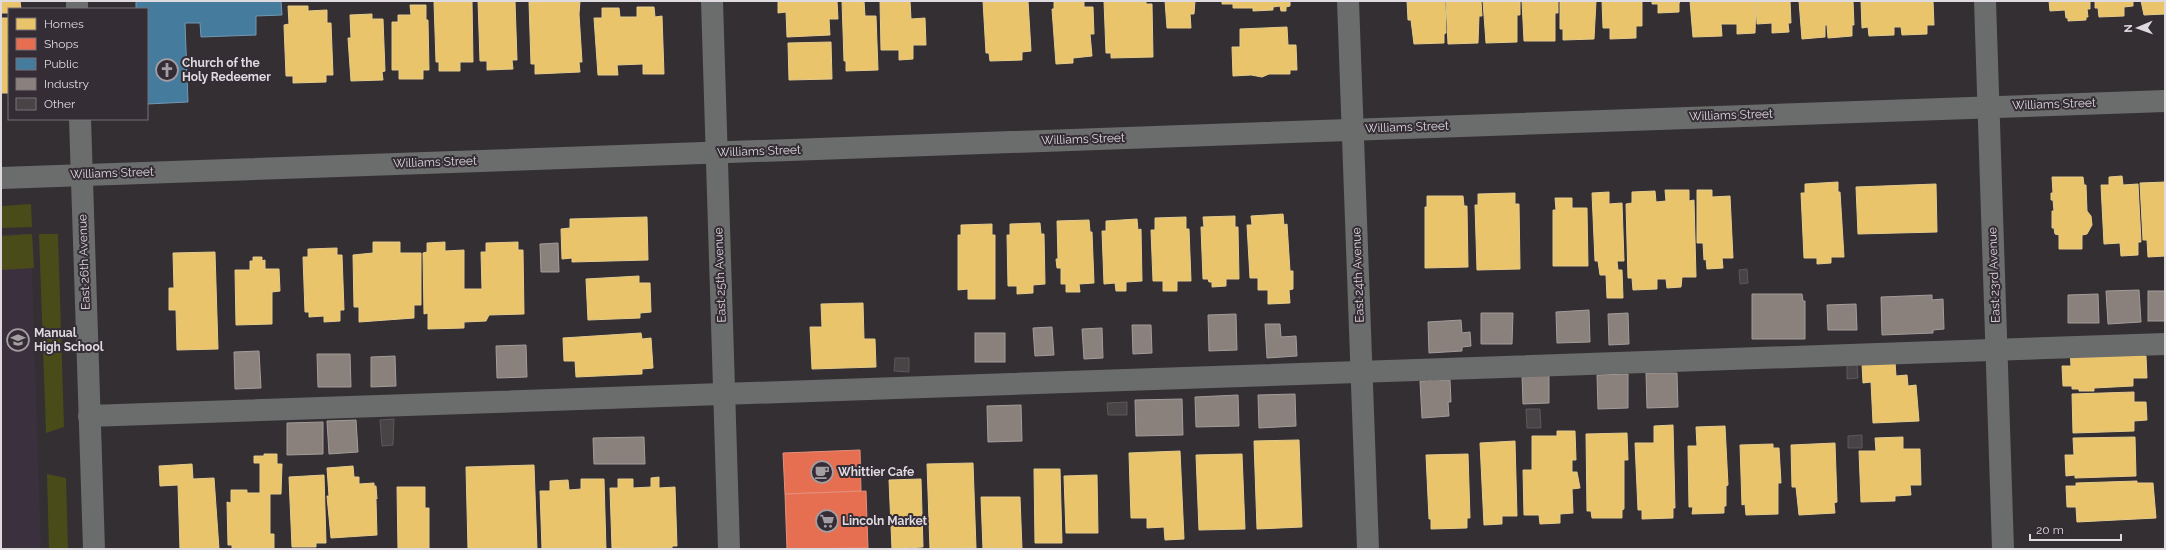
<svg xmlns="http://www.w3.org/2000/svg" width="2166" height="550" font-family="Raleway,sans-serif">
<rect width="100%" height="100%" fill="#332f33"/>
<!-- built -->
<path fill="#3b303d" d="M31 233 41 549H1V234Z"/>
<!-- green -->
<g fill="#494c18">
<path d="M31 204 32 227 1 228V206Z"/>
<path d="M32 234 34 268 1 270V236Z"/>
<path d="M39 234H58L64 427 46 433Z"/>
<path d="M47 474 66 478 68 549H49Z"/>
</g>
<!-- homes -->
<g fill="#e9c46a" stroke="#e6cb8d">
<path d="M1 1H20L21 9H9V13H1Z"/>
<path d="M437 1H472L473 62H460V71H439V62H436L434 2Z"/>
<path d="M478 1H515L517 60H512L513 69 487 70V61H480Z"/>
<path d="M580 1 579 14 582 62H579L580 72 535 74V64H531L529 2Z"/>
<path d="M778 1H837L838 19H829L830 35 787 37 786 12 778 13Z"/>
<path d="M842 1H864L865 16H876L878 70 846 71V61H844Z"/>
<path d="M880 1H910L911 19 925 18 926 45H913V59L899 60V50H881Z"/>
<path d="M983 1H1028L1031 51 1022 52V60L990 61 989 53H986Z"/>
<path d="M1054 1H1084V7H1093L1094 34H1090L1092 56 1073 58V63L1056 64 1052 9H1054Z"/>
<path d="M1104 1H1146V4H1152L1153 57 1111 58V53H1106Z"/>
<path d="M1165 1H1195L1194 14H1190L1191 28H1167Z"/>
<path d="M1222 1H1290V6L1286 7V11H1281L1280 6 1273 7V10L1253 11V8H1233V4H1222Z"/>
<path d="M1407 1H1445L1446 33 1444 34V43L1414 44 1411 20H1408Z"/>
<path d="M1446 1H1481L1482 16H1479L1478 43 1448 44Z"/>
<path d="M1483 1H1520V15H1517V42L1486 43Z"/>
<path d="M1522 1H1558V13H1555V41H1524Z"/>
<path d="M1560 1H1596L1594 39 1563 40V29H1560Z"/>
<path d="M1602 1H1642V26H1636V38L1610 39V28H1603Z"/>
<path d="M1652 1H1681L1679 3V12L1658 13V4H1652Z"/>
<path d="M1690 1H1756L1755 33 1737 34V24H1721L1722 36 1693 37Z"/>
<path d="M1756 1H1790L1791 23H1788L1789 32 1772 33V23L1757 24Z"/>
<path d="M1799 1H1853L1854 25H1852V36L1828 38 1827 25H1825V37L1802 39Z"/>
<path d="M1861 1H1933L1934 25H1927V34L1902 35 1901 27H1894V35L1869 36 1868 27 1862 28Z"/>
<path d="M2049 1H2090V9H2087L2088 17H2086V20L2068 21V18H2066L2065 10 2050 11Z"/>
<path d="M2095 1H2133V6L2124 7V16L2099 17 2098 8H2095Z"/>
<path d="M2141 1H2165V14L2144 15Z"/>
<path d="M410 5H426V20H428L429 70H423V79H399V70H392V22H398V15H411Z"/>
<path d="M288 6H308V11L327 10V23H331L333 75H326V82L293 83V76H286L284 25 289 24Z"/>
<path d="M637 7H654L655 17 662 16 664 74H643V64L617 65 618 75H598L594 18H602V8H619L620 17H637Z"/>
<path d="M372 14V19H383L385 71 382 72 383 80 351 81 348 38H351L350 15Z"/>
<rect x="1" y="18" width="8" height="75"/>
<path d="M1287 27 1288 45H1296L1297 70H1290V74H1269L1262 77 1251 75 1233 76 1232 47H1240V29Z"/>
<path d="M831 42 832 79 789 80 788 43Z"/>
<path d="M2122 176 2123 185 2138 184 2141 242H2138V255L2121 256 2120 243 2104 244 2101 185H2109V177Z"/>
<path d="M2052 177H2083L2084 185H2086L2087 211 2091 216 2092 225 2087 234 2082 235V249H2059V235L2055 234 2054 228H2052V211H2054L2053 200H2051V193H2053Z"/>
<path d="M1838 182V192H1840L1844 257H1831V263L1817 264V258H1804L1801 193H1805V184Z"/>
<path d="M2165 182V256L2148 257 2147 240H2143L2140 183Z"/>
<path d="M1936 184 1937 232 1858 234 1856 187Z"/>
<path d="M1665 190H1689V201L1694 200 1696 277H1682L1681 287 1667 288 1666 279H1657V289L1633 290 1632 278H1628L1626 204 1632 203V192L1655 191 1656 202 1666 201Z"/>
<path d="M1697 190H1712V197L1730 196 1733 258H1722L1723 268 1707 269 1706 259 1704 260 1703 243H1697Z"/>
<path d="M1609 192V204L1622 203 1624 261H1617L1618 270H1622L1623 298H1607L1606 275H1600L1598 261H1595L1592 193Z"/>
<path d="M1515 193V204H1519L1520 269 1477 270 1475 205H1478V194Z"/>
<path d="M1427 196H1463L1464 206H1467L1468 267 1425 268V207H1427Z"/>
<path d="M1555 198H1572V208H1587L1588 266H1553V210H1556Z"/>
<path d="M1283 214 1284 225 1287 224 1290 271H1293V289L1289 290 1290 303 1268 304V290H1258V278H1250L1247 225H1252L1251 216Z"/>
<path d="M1235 216V227H1238L1239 279H1226V286L1212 287V282H1209L1208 279H1203L1201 227H1204L1203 217Z"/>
<path d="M647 217 648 260 572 262V258L562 259 561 229 570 228V219Z"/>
<path d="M1186 217V229H1189L1191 281H1177V291H1163V281H1153L1151 230H1155V218Z"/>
<path d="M1137 219 1138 230 1141 229 1142 281 1126 282V291H1116L1115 283 1104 284 1102 231H1106V221Z"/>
<path d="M1089 220 1090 232H1092L1094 283 1079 284 1080 292H1066V284H1061V268H1057L1056 259H1058L1057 221Z"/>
<path d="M1040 223 1041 234H1044L1045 284 1033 285V293L1017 294V286H1008L1007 235H1010V224Z"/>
<path d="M992 224V235H995V299H968V289L958 290V235H961V225Z"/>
<path d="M373 242H400V253H421V305H414V318L359 322V307H354L353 255 373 253Z"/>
<path d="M445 242V251L464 250V289H482L481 252H486V243L518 242V250H523L524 314 489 315 486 321 464 322V328L428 329V313L424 314 423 253 427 252V243Z"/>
<path d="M337 248V255H342L344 310H340V321L324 322V316L309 317V312H305L303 257H308V249Z"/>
<path d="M215 252 218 349 177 350 176 310H169V288H174L173 253Z"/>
<path d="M253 257H262V261L265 260V269H279L280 291 272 292V324L236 325 235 270H250V261H253Z"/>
<path d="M639 276V283H650L651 312 640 313V318L588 320 586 279Z"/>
<path d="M863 303 864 339H875L876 367 812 369 810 327H822L821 304Z"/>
<path d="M641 333 642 339 651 338 653 368 642 369V374L576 377 575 361H564L563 338Z"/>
<path d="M2070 350 2146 356 2147 378H2133V386L2094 388V391H2079V389H2072V386H2063L2062 366H2071Z"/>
<path d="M1895 362 1896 376 1907 375 1908 386 1916 385 1919 421 1873 423 1871 382 1863 383 1862 364Z"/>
<path d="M2134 392V402H2146L2147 420 2134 421V431L2073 433 2072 394Z"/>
<path d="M1673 425 1675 508H1673V518L1642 519V510H1638L1635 443H1654V426Z"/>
<path d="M1725 426 1728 485 1726 486V506H1724V513L1692 514 1693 507H1689L1688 446H1697L1696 427Z"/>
<path d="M1557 431H1575L1576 460H1572V472H1577L1580 488 1572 489 1573 513 1560 514V523L1540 524 1539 515H1524L1523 470H1532V436H1557Z"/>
<path d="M1627 433 1628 460H1624V509L1622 510V518H1592L1591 511H1587L1586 434Z"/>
<path d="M1903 437V449H1920L1921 485H1910L1911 495 1895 496V501L1861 502 1859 451H1876L1875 438Z"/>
<path d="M2135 437 2136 476 2075 478V475L2066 476 2065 455H2074L2073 438Z"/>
<path d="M1299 440 1302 527 1257 529 1254 441Z"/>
<path d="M1515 441 1517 516H1502V524L1484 525 1480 443Z"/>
<path d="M1835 443 1837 502 1834 503 1835 513 1799 515 1796 487H1792L1791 445Z"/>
<path d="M1773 444V448H1779L1781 483H1778V514L1746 515 1745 504 1742 505 1740 445Z"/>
<path d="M1180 451 1184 539 1165 540 1164 527 1147 528V518H1131L1129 453Z"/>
<path d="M264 454H277V464H282L281 494H270V534H274V549H232V545H228L227 502 231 503V490H247V493H260V463H254V456H264Z"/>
<path d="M1242 454 1245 529 1199 530 1196 455Z"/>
<path d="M1468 454 1470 518H1467V528L1431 529V519H1429L1426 455Z"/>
<path d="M973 463 976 548 930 549 927 464Z"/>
<path d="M192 464 193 479 214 478 219 549H180L178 485 160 486 159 466Z"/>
<path d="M534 465 537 549H468L466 467Z"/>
<path d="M353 466 354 477H359V484L374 483V486H376L377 499H373L376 500 377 535 331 538 327 496H329L327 468Z"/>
<path d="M1034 469H1060L1062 543H1035Z"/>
<path d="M324 475 326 543H316V547H292L289 477Z"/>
<path d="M1097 475 1098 533H1066L1064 476Z"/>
<path d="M659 477V488L675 487 677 546H672V549H665L664 547 663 549 612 548 610 488H618V479H633V488L651 487V478Z"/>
<path d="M581 479H604L606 549H542L540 491H550V481L568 480 569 490 581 489Z"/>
<path d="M921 479 923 547 892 549 889 480Z"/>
<path d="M2137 481V483H2153L2156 518 2077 522 2076 507H2067L2066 486H2076V483Z"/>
<path d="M397 487H425V508H429V549H398Z"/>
<path d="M981 497H1020L1022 549H983Z"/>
</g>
<!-- shops -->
<g fill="#e76f51" stroke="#e58f7c">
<path d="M860 450 861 491 785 494 783 453Z"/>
<path d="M866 491 868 548 787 549 785 494Z"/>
</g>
<!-- public -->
<path fill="#457b9d" stroke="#7398b1" d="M136 1H281L282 15 256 16V35L201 37 200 23H185L188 102 147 104V9H136Z"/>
<!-- industry -->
<g fill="#8a817c" stroke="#a49c9a">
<path d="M558 243 559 272H541L540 244Z"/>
<path d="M2139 290 2141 322 2108 324 2106 291Z"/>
<rect x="2148" y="291" width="17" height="30"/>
<path d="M1752 294H1802L1803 301H1805V339H1752Z"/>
<path d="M2098 294 2099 323H2068V295Z"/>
<path d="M1932 295V300L1943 299 1944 329 1933 330V333L1882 335 1881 297Z"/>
<path d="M1856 304 1857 330H1828L1827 305Z"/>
<path d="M1589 310 1590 342 1557 343 1556 312Z"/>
<path d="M1481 313H1513L1512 344H1481Z"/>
<path d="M1628 313 1629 344 1609 345 1608 314Z"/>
<path d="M1236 314 1237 350 1209 351 1208 315Z"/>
<path d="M1461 320 1462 333 1470 332 1471 346 1462 347V351L1429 353 1428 322Z"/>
<path d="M1265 324H1280L1281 337 1296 336 1297 356 1267 358Z"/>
<path d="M1132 325H1151L1152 353 1133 354Z"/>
<path d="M1052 327 1054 355 1035 356 1033 328Z"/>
<path d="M1102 328 1103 358 1084 359 1082 329Z"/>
<rect x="975" y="333" width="30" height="29"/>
<path d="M526 345 527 377 497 378 496 346Z"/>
<path d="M259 351 261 388 235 389 234 352Z"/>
<path d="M317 354H350L351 387H318Z"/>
<path d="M395 356 396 386 371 387V357Z"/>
<path d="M1439 373V380H1450L1451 402H1448L1449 416 1422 418 1420 381H1425V376H1429V381L1432 380V374Z"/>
<path d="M1646 373H1677L1678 407 1647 408Z"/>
<path d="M1628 374V408L1598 409 1597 375Z"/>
<path d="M1522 375H1549V403L1523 404Z"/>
<path d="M1295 394 1296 426 1259 428 1258 395Z"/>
<path d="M1238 395 1239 426 1196 427 1195 397Z"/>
<path d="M1182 399 1183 435 1136 436 1135 400Z"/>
<path d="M1021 405 1022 441 988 442 987 406Z"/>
<path d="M356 420 358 452 329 454 327 421Z"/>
<path d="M323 422V454L287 455V423Z"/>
<path d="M644 437 645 464H594L593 438Z"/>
</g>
<!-- building -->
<g fill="#484445" stroke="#5c5758">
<path d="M1747 269 1748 283 1740 284 1739 270Z"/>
<path d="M895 358H909V372L894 371Z"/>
<path d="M1847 364H1857L1858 378 1847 379Z"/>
<path d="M1127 402V415H1108L1107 403Z"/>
<path d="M1526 409H1540L1541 428H1527Z"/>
<path d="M394 419 393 445 382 446 380 420Z"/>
<path d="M1862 435V448H1848V436Z"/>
</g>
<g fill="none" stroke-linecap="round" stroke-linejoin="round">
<!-- minor -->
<g stroke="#6b6c6c" stroke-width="22">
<path d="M77 1V9"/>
<path d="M712 1 729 549"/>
<path d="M1348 1 1368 549"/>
<path d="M1985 1 2003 549"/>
<path d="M80 119 94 549"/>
<path d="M1 178 2165 101"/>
<path d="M89 416 2165 344"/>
</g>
</g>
<!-- icons -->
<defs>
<g id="church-ring" transform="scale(1.15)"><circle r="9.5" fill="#352d35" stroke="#a39ea3" stroke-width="1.5"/><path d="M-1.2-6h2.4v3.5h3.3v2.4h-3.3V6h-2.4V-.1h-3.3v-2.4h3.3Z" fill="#a39ea3"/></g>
<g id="school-ring" transform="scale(1.15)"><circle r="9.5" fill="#352d35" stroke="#a39ea3" stroke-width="1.5"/><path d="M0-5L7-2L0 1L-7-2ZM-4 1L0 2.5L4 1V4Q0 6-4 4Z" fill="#a39ea3"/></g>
<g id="cafe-ring" transform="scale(1.15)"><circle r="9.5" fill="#352d35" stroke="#a39ea3" stroke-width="1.5"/><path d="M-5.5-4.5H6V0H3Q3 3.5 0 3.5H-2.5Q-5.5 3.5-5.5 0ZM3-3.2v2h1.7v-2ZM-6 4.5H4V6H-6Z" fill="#a39ea3"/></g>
<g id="supermarket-ring" transform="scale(1.15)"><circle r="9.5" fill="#352d35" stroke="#a39ea3" stroke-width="1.5"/><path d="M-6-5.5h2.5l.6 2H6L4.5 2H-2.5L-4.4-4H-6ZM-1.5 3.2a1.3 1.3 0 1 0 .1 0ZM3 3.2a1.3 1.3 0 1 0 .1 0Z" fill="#a39ea3"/></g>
</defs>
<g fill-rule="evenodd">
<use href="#church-ring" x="167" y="70"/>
<use href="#school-ring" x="18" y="340"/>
<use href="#cafe-ring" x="822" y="472"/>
<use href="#supermarket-ring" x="827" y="521"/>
</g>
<g text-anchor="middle" stroke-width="4" stroke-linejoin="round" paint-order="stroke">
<!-- poi labels -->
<g font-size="12" font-weight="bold" fill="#dfdae0" stroke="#352d35" text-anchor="start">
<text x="182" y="67">Church of the<tspan x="182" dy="14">Holy Redeemer</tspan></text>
<text x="34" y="337">Manual<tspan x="34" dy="14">High School</tspan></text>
<text x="838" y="476">Whittier Cafe</text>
<text x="842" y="525">Lincoln Market</text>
</g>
<!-- street labels -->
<g font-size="12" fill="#dfdae0" stroke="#352d35">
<text transform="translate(2054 104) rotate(-2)" y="4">Williams Street</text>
<text transform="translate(1731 115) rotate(-2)" y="4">Williams Street</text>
<text transform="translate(1407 127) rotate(-2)" y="4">Williams Street</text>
<text transform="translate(1083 139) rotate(-2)" y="4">Williams Street</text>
<text transform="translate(759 151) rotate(-2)" y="4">Williams Street</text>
<text transform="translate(435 162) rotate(-2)" y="4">Williams Street</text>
<text transform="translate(112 173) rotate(-2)" y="4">Williams Street</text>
<text transform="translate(84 262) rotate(-92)" y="4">East 26th Avenue</text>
<text transform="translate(720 275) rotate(-92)" y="4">East 25th Avenue</text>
<text transform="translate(1358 275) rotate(-92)" y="4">East 24th Avenue</text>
<text transform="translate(1994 275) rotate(-92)" y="4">East 23rd Avenue</text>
</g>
</g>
<!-- border -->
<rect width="2166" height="550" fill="none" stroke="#dfdae0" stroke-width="4"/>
<!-- legend -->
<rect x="8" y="8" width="140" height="112" fill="#352d35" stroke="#797279"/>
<rect x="16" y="18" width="20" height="12" fill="#e9c46a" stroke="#797279"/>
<text x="44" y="28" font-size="12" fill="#dfdae0">Homes</text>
<rect x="16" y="38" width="20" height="12" fill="#e76f51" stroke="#797279"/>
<text x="44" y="48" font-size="12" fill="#dfdae0">Shops</text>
<rect x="16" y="58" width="20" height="12" fill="#457b9d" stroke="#797279"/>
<text x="44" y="68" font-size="12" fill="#dfdae0">Public</text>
<rect x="16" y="78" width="20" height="12" fill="#8a817c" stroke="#797279"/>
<text x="44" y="88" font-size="12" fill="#dfdae0">Industry</text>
<rect x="16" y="98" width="20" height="12" fill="#484445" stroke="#797279"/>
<text x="44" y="108" font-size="12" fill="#dfdae0">Other</text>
<!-- north arrow -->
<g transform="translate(2138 28) rotate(268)" stroke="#352d35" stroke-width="3" paint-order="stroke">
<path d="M0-3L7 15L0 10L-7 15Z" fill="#dfdae0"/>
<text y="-6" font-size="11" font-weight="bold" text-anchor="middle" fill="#dfdae0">N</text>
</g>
<!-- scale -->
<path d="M2030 534v6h91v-6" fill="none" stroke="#dfdae0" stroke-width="2"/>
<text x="2036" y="534" font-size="12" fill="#dfdae0" stroke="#352d35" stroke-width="3" paint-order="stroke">20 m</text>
</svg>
